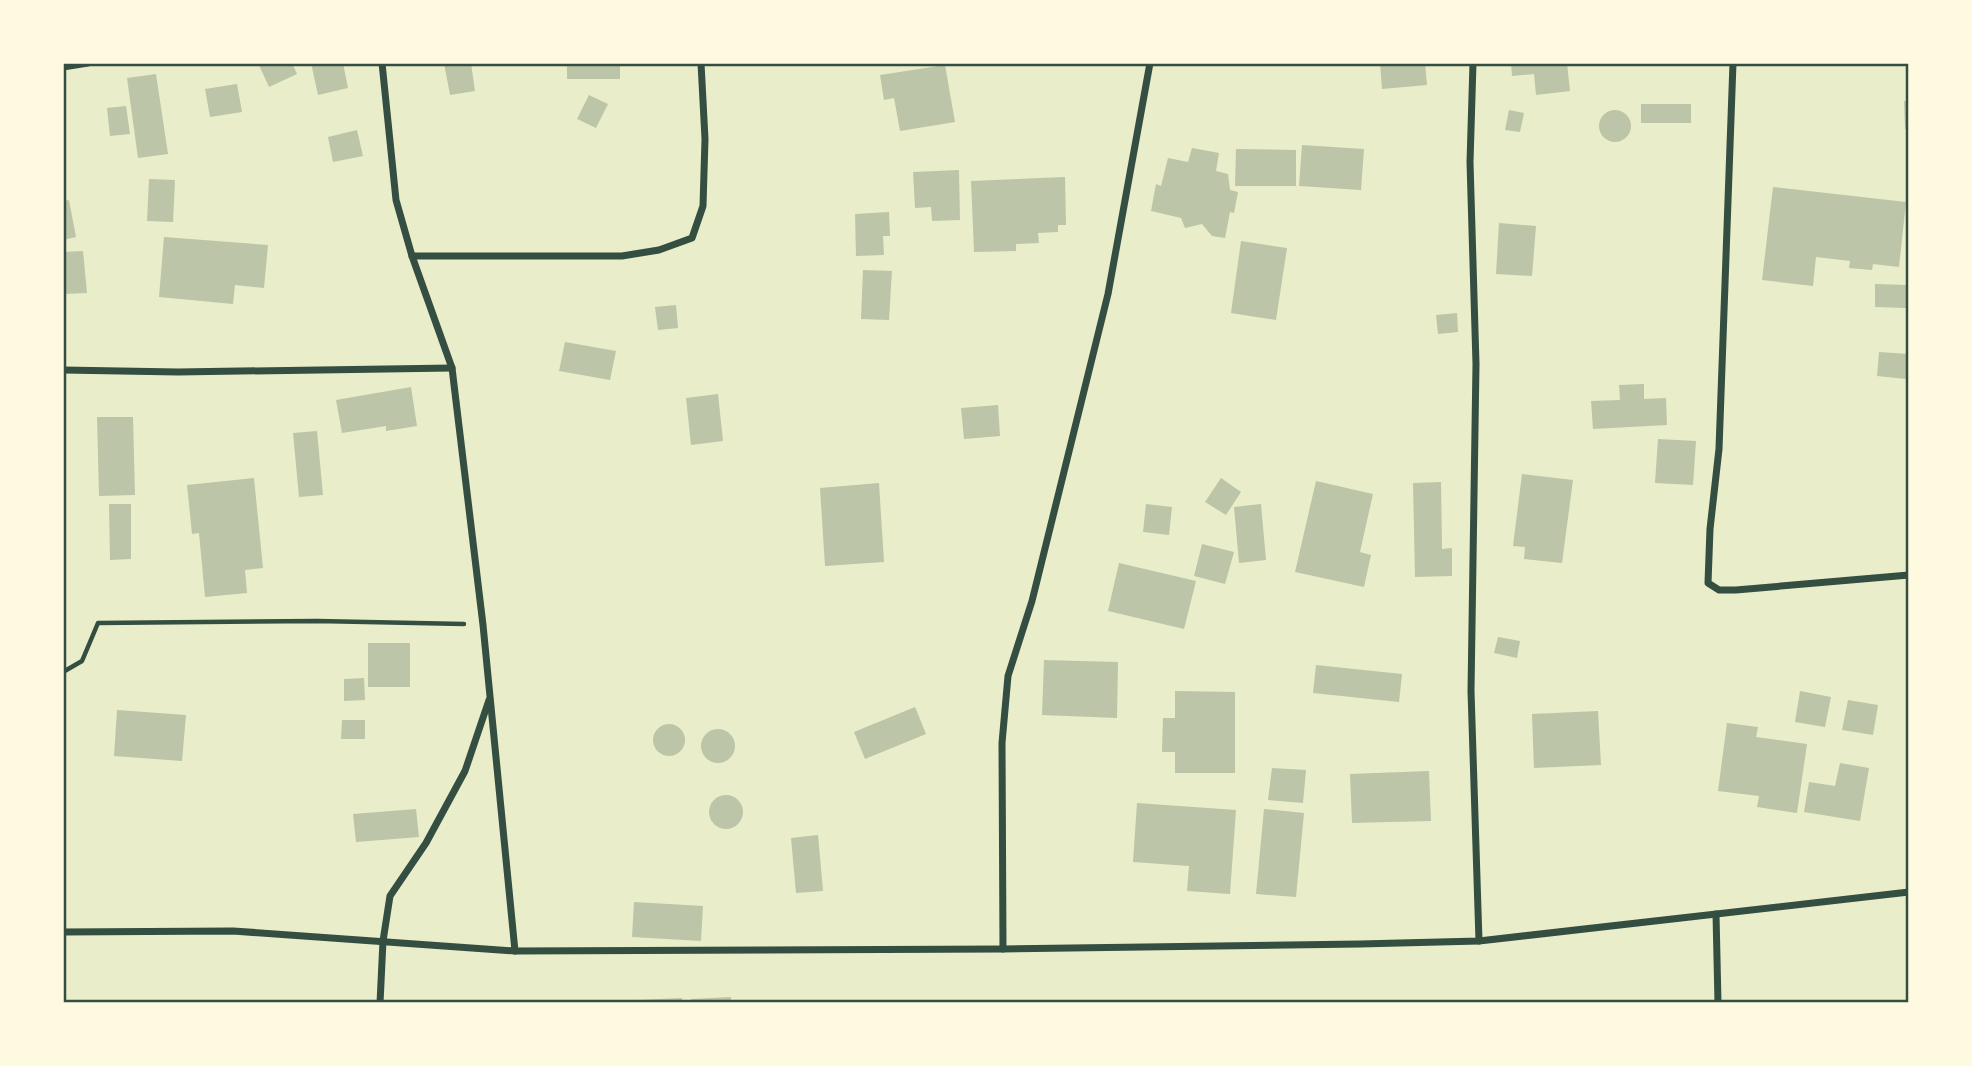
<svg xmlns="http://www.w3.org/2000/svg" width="1972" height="1066" font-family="'Playfair Display',serif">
<rect width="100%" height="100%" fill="#e9edc9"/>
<!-- building -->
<g fill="#bcc5a7">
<path d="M262 63H292L297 74 269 87 259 65Z"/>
<path d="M311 63H343L348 88 318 95Z"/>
<path d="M444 63H471L475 91 450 95Z"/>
<rect x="567" y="63" width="53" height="16"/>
<path d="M1380 63H1425L1427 85 1382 89Z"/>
<path d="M1511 63H1567L1570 91 1536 95 1534 74 1512 76Z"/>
<path d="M945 65 955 122 900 131 894 98 884 100 880 75Z"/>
<path d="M156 74 168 154 138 158 127 78Z"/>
<path d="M237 84 242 112 210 117 205 89Z"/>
<path d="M589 95 608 104 596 128 577 119Z"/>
<path d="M1904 101H1909V129H1905Z"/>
<rect x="1641" y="104" width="50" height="19"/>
<path d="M126 106 130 134 110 136 107 108Z"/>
<circle cx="1615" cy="126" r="16"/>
<path d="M1509 110 1524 113 1520 132 1505 130Z"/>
<path d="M357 130 363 156 333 162 328 137Z"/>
<path d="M1302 145 1364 149 1361 190 1299 186Z"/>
<path d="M1192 148 1219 153 1216 171 1228 174 1230 190 1238 192 1234 213 1230 212 1225 238 1212 236 1202 224 1185 228 1181 218 1151 211 1156 184 1161 186 1168 158 1188 162Z"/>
<path d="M1236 149 1296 150V186H1235Z"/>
<path d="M959 170 960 220 932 221 931 207 915 208 913 172Z"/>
<path d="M1065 177 1066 225H1058V232L1038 233 1039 243 1016 244V251L974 252 971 181Z"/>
<path d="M149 179 175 180 173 222 147 221Z"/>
<path d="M1773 187 1906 202 1899 267 1873 264 1872 270 1849 268 1850 261 1816 257 1813 286 1762 280Z"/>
<path d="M69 200 76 237 63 240V201Z"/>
<path d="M889 212 890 236H883L884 255 856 256 855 214Z"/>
<path d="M1499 223 1536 226 1532 276 1496 274Z"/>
<path d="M164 237 268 245 264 288 235 285 233 304 159 297Z"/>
<path d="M1241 241 1287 248 1276 320 1231 313Z"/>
<path d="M83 251 87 293 63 294V252Z"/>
<path d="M863 270 892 271 889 320 861 319Z"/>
<path d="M1875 284 1907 285 1906 308 1875 307Z"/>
<path d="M676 305 678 328 658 330 655 307Z"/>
<path d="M1457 313 1458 332 1438 334 1436 315Z"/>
<path d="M565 342 616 351 610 380 559 371Z"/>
<path d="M1879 352 1909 354 1906 379 1877 376Z"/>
<path d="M1644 384V399L1666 398 1667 425 1593 429 1591 401 1620 400 1619 385Z"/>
<path d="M411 387 417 426 386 431V426L342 433 336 400Z"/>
<path d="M718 394 723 441 691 445 686 398Z"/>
<path d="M998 405 1000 436 964 439 961 408Z"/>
<path d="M97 417H133L135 495 99 496Z"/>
<path d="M317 431 323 495 299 497 293 433Z"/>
<path d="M1658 439 1696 441 1693 485 1655 483Z"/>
<path d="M1522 474 1573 480 1562 563 1524 559 1525 547 1513 546Z"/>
<path d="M254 478 263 568 245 570 247 593 205 597 199 533 192 534 187 485Z"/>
<path d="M1221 478 1241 492 1226 515 1205 502Z"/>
<path d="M1316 481 1373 494 1360 552 1371 555 1364 587 1295 572Z"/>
<path d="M1441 482 1442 549 1452 548V576L1415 577 1413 483Z"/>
<path d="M879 483 884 562 825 566 820 488Z"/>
<path d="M109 504H131V559L110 560Z"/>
<path d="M1146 504 1172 507 1169 535 1143 532Z"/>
<path d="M1261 504 1266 560 1239 563 1234 507Z"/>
<path d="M1202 544 1234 552 1225 584 1194 576Z"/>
<path d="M1119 563 1196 581 1184 629 1108 611Z"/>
<path d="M1498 637 1520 641 1517 658 1494 653Z"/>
<rect x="368" y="643" width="42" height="44"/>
<path d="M1044 660 1118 662 1117 718 1042 715Z"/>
<path d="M1316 665 1402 674 1399 702 1313 693Z"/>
<path d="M364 678 365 700 344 701V679Z"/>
<path d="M1175 691 1235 692V773H1175V752H1162L1163 718H1175Z"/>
<path d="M1800 691 1831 697 1825 727 1795 722Z"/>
<path d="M1848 700 1878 705 1873 735 1842 730Z"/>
<path d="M915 707 926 734 865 759 854 732Z"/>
<path d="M117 710 186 715 182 761 114 756Z"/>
<path d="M1598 711 1601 765 1534 768 1532 714Z"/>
<path d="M342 720H365V739H341Z"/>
<path d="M1727 723 1758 727 1756 737 1807 744 1797 813 1757 807 1759 796 1718 791Z"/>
<circle cx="669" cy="740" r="16"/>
<circle cx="718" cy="746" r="17"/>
<path d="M1840 763 1869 768 1860 821 1804 812 1809 782 1835 786Z"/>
<path d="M1272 768 1306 770 1303 803 1268 800Z"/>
<path d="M1429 771 1431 821 1352 823 1350 774Z"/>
<circle cx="726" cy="812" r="17"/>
<path d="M1137 803 1236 810 1230 894 1187 891 1189 866 1133 862Z"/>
<path d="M416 809 419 837 356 842 353 814Z"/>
<path d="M1264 809 1304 813 1296 897 1256 894Z"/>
<path d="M818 835 823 891 796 893 791 838Z"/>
<path d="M634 902 703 906 701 941 632 937Z"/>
<path d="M731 997V1003H692L691 999Z"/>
<path d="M682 998V1003H638V1000Z"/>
</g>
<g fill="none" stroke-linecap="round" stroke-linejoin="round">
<!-- path -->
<path stroke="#344e41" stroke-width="4.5" d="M63 672 82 661 98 623 317 621 464 624"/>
<!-- minor -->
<g stroke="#344e41" stroke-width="7">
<path d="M382 63 396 200 412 256 452 368 483 625 515 951"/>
<path d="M1473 63 1470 162 1476 364 1471 691 1479 941"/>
<path d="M1733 63 1719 449 1710 529 1708 583 1719 590H1736L1909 575"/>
<path d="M63 67 88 63"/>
<path d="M412 256H622L659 250 692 238 703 206 705 139 701 63"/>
<path d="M63 370 178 372 452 368"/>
<path d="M1716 914 1718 1003"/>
<path d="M63 932 233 931 515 951 1003 949 1360 944 1479 941 1909 892"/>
<path d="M1003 949 1002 743 1008 676 1032 601 1108 294 1150 63"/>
<path d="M380 1003 383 941 390 896 426 843 465 771 489 700"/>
</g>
</g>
<!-- border -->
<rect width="1972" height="1066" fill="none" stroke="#fefae0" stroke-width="130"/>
<rect x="65" y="65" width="1842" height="936" fill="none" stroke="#344e41" stroke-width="2.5"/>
</svg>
